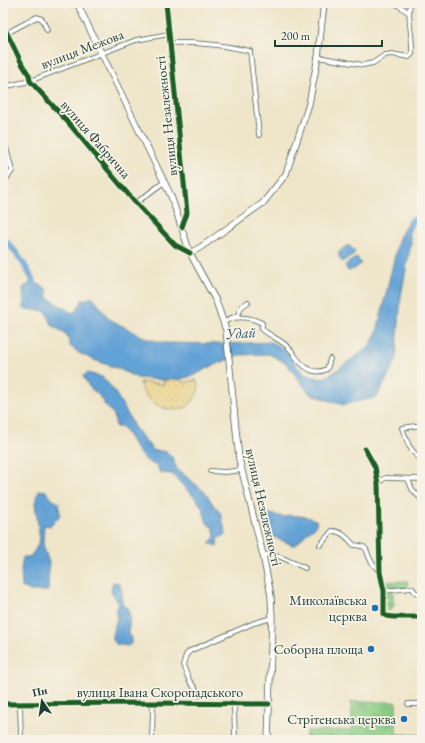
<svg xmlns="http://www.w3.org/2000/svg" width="425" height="743" font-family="'EB Garamond',serif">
<defs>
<pattern id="grass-tufts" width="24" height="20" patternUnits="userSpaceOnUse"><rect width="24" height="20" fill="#8bcc84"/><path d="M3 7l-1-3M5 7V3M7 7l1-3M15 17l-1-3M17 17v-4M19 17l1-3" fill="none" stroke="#71a76d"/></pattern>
<pattern id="sand-dots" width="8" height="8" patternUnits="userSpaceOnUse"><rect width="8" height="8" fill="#eeda9e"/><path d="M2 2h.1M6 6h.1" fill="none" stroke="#ccbc89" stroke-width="1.8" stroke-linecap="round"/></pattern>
</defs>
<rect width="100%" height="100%" fill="#f7f3e8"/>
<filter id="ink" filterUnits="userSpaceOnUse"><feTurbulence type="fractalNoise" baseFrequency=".025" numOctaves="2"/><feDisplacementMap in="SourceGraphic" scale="8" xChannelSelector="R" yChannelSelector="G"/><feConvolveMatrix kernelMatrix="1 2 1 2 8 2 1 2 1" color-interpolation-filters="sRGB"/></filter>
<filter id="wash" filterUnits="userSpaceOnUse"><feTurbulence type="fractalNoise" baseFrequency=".012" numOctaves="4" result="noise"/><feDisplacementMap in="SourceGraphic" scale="16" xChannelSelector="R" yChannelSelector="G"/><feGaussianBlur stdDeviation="0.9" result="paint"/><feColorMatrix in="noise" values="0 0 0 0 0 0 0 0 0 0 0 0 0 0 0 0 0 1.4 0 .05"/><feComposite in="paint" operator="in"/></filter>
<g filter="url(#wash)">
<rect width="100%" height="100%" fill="#efe5c9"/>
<!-- grass -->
<g fill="url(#grass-tufts)" stroke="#55845c">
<path d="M407 581 408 588 387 589 386 582Z"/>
<path d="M386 592H393V602L395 605 388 612 387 611Z"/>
<path d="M351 702H396V734L422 735V740H306V731L352 730Z"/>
</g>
<!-- sand -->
<path fill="url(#sand-dots)" stroke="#868c69" d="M181 379 182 383 196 380 199 387C197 394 195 400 190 404 175 419 142 402 140 382L164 384 163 380Z"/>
<!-- water -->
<g fill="#63a2d5" stroke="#417084">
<path d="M406 225 408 226 411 243 401 296 396 361 377 397 343 405 310 394 286 363 269 354 239 355 212 366 195 375 181 379 163 380 137 378 119 369 94 360 79 353 70 346 67 335 52 325 46 311 24 309 23 288 33 281 47 289 48 298 72 313 77 310 82 300 93 297 109 319 148 339 165 343 222 344 271 342 282 348 291 356 295 364 306 375 321 379 333 373 370 346 377 332 399 238Z"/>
<path d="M346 246H350L355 251 354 254 342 262 339 256V252Z"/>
<path d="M357 257 361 264 354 269 348 271 345 265Z"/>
<path d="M88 373 102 377 113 389 127 413 134 427 153 450 167 452 172 457 177 469 206 493 212 503 221 514 226 535 218 538 217 546 209 543 215 537 214 529 207 523 202 507 197 500 172 474 160 473 157 466C136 458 135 443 122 427H116L114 415 105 405 98 394 90 388 83 376Z"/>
<path d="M39 490 46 491 53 500 59 503 60 515 51 526 44 525 43 544 49 563 48 591H30L22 587 21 569 23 557 29 558 35 550 40 540 35 503Z"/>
<path d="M269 514 285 517 288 515C298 516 309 516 317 521L315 527 308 532 295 546 278 539 267 533V517Z"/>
<path d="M113 582 119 583 122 591V604L128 609 130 618 128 634 131 638V644L127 646 116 644 112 638C112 629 117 623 117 614L115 613 119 604 111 591Z"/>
</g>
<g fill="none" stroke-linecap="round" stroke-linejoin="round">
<!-- river -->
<g stroke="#63a2d5" stroke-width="6">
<path d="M406 234 412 220 422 219"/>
<path d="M3 238C16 251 29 270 36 288"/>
</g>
</g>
</g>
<g filter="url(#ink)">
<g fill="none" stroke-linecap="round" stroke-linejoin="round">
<!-- minor casing -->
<g stroke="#3e564a" stroke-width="5.5">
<g id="minor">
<path d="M134 3H135"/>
<path d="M166 3 187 213 182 227"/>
<path d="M395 3 408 12"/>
<path d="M3 25 22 64 29 75 30 81 66 120 133 200 175 245 190 253"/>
<path d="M7 33 37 17 42 19 47 30"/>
<path d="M170 43C197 42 223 45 250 51L259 135"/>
<path d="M318 57 363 65 373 63 385 55 392 54 409 57 412 54C413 36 407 20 410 3"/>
<path d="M3 87 30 81 136 40 169 34"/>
<path d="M3 136 12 171 3 183"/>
<path d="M136 203 164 182"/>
<path d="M231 318C243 317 251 317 262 323V329C271 337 282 340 290 349 292 351 294 354 295 356 303 367 314 376 327 369L330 359"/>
<path d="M224 322 238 315 241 307 248 302"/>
<path d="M422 425 402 428 409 446 422 463"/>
<path d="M365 449 375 467 378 484 380 572 384 591V614L386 616 393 617H422"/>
<path d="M210 471 226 472 242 470"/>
<path d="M408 479 412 489 422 500"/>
<path d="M378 484 383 479 386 478 422 479"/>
<path d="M320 545 332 531C341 530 348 539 354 545 371 547 364 549 371 561 373 565 377 568 380 572"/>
<path d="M263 555 274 554 305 568"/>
<path d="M384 591 412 588 415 592 422 595"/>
<path d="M200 695 189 680 183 665 186 655 190 651 201 646 254 623 272 618"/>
<path d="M3 704 153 703 269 704"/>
<path d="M20 704 21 740"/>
<path d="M408 704H422"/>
<path d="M234 705 235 740"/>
<path d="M95 740 96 739"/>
<path d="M152 740 153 703"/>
</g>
</g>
<!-- secondary casing -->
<g stroke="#3e564a" stroke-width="7">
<g id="secondary">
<path d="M77 3 171 196 190 253 216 301 226 330 239 459 263 555 271 596 272 618 268 740"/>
<path d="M190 253 201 247 263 203 286 174 309 104 318 57 324 3"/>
</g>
</g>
<!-- minor -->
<use href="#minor" stroke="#fff" stroke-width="4"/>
<!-- secondary -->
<use href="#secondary" stroke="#fff" stroke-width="5.5"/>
<!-- cycleway casing -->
<g stroke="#f7f3e8" stroke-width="8">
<g id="cycleway">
<path d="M166 3 187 213 182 227"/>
<path d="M3 25 22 64 29 75 30 81 66 120 133 200 175 245 190 253"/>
<path d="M365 449 375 467 378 484 380 572 384 591V614L386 616 393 617H422"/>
<path d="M3 704 153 703 269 704"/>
</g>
</g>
<!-- cycleway -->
<use href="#cycleway" stroke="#1b5e20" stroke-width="5"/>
</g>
</g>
<!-- markers -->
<g fill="#1f6fb2" stroke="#f7f3e8" stroke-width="1.5">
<circle cx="375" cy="608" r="4"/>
<circle cx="371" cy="649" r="4"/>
<circle cx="404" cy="719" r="4"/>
</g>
<g text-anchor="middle" stroke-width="3.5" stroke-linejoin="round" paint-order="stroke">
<!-- street labels -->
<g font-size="14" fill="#1f3d34" stroke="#f7f3e8">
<text transform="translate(82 49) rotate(-21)" y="5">вулиця Межова</text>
<text transform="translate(166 116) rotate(-96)" y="5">вулиця Незалежності</text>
<text transform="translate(96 139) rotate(49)" y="5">вулиця Фабрична</text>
<text transform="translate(264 507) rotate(77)" y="5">вулиця Незалежності</text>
<text x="160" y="697">вулиця Івана Скоропадського</text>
</g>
<!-- poi labels -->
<g font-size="14" fill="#1f3d34" stroke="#f7f3e8" text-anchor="end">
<text x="367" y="605">Миколаївська<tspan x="367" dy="16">церква</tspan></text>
<text x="363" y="654">Соборна площа</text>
<text x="396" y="724">Стрітенська церква</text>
</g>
<!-- water labels -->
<g font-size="15" font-style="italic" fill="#335b64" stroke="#f7f3e8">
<text transform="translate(241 333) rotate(-4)" y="5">Удай</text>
</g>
</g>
<!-- margin -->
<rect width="425" height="743" fill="none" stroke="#f7f3e8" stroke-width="16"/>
<!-- north arrow -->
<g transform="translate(42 701) rotate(347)" stroke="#f7f3e8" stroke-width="3" paint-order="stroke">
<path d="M0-3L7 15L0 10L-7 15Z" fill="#1f3d34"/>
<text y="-6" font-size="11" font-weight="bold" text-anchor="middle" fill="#1f3d34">Пн</text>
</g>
<!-- scale -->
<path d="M275 40v6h107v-6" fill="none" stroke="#1f3d34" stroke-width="2"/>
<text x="281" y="40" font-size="12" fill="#1f3d34" stroke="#f7f3e8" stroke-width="3" paint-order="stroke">200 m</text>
</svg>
